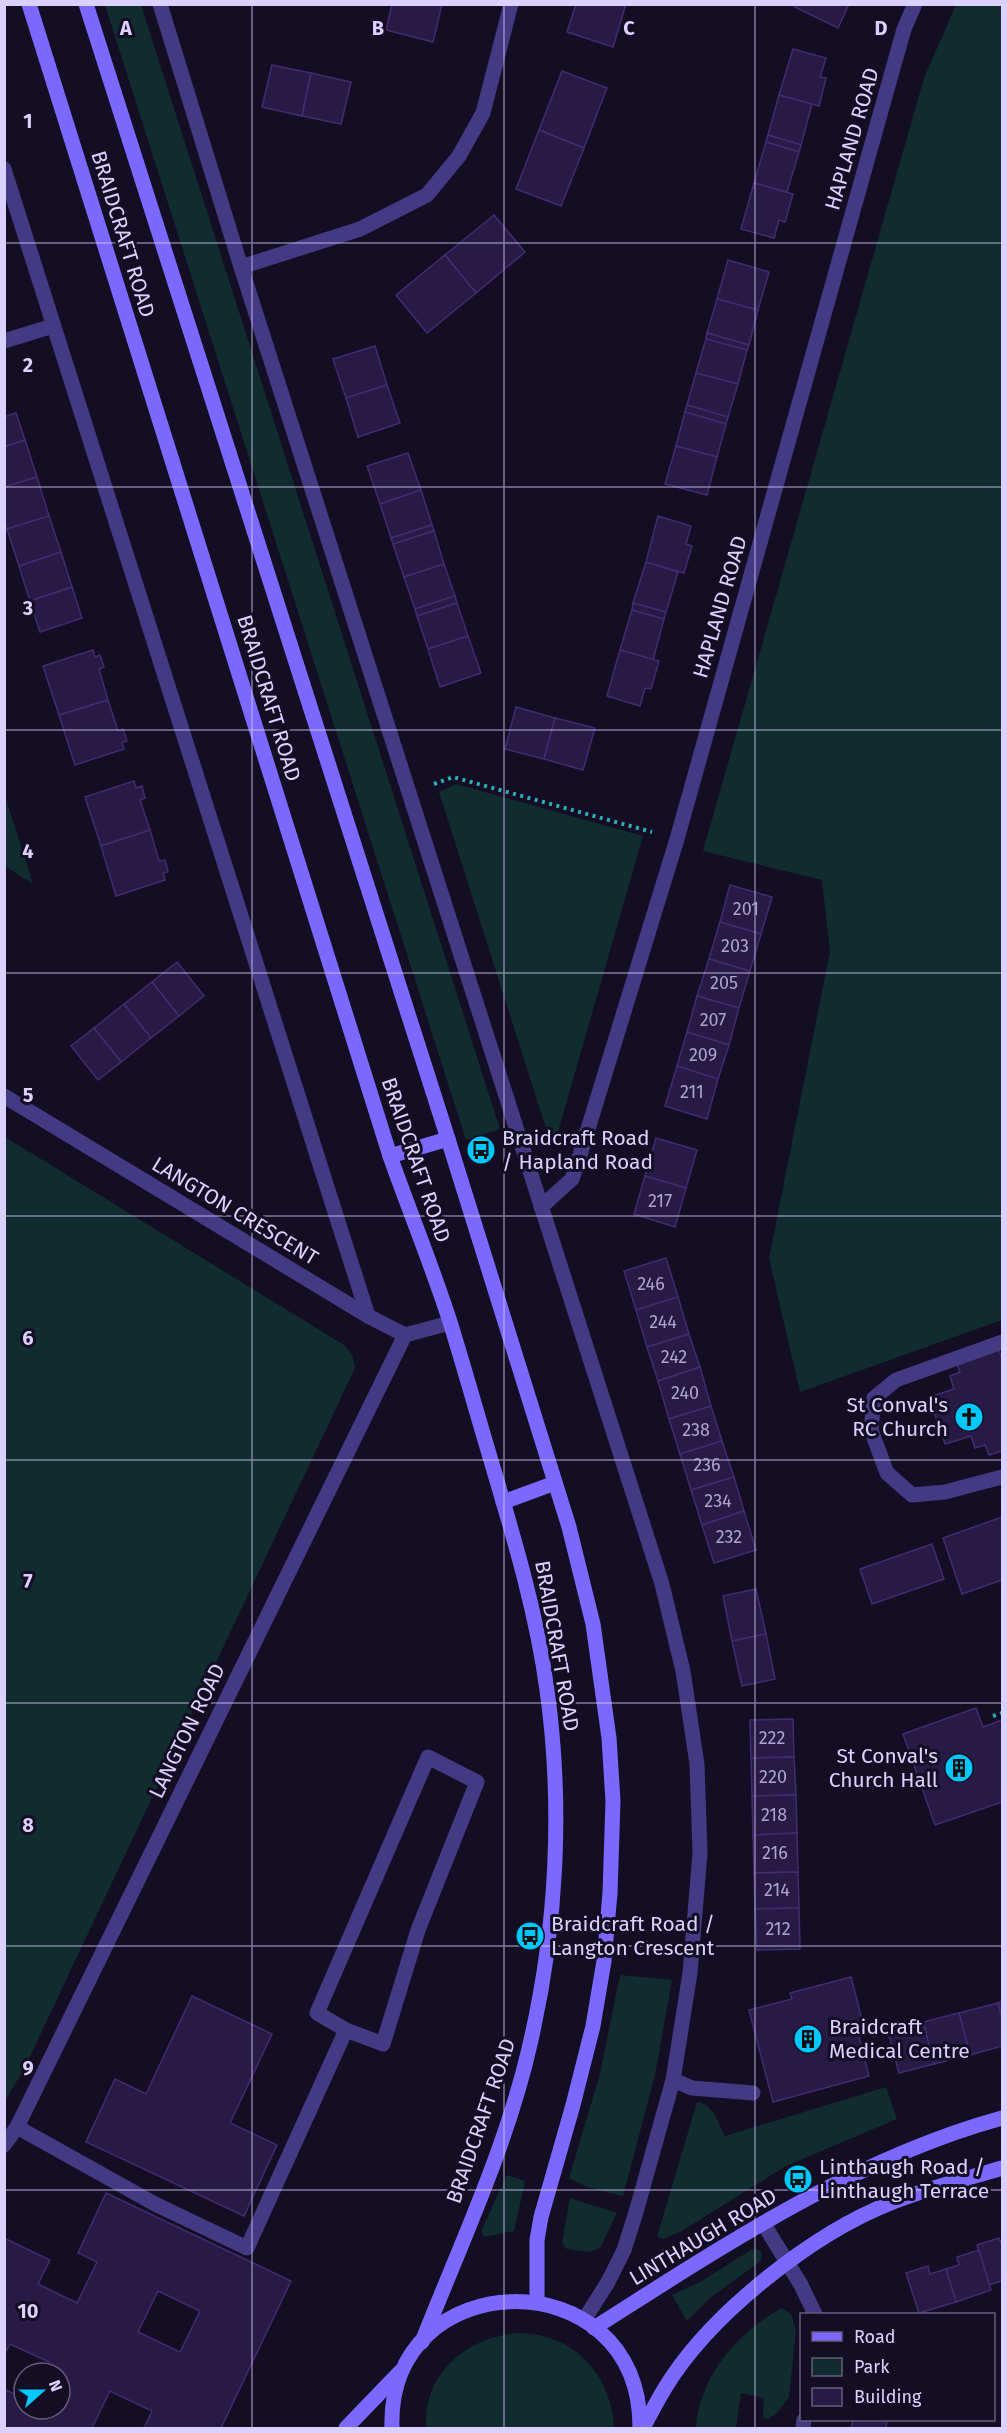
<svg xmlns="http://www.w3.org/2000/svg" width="1007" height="2433" font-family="'Fira Sans',sans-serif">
<rect width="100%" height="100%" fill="#140e24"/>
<!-- green -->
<g fill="#112c2e">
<path d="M105 5H141L500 1129 466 1140Z"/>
<path d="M956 5H1002V1320L800 1392 769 1258 830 952 822 880 703 851 924 78Z"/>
<path d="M456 784 643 836 555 1142 551 1144 439 792Z"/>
<path d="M5 796 33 884 5 866Z"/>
<path d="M5 1137 344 1345 352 1354 355 1368 24 2069 5 2101Z"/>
<path d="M620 1975 672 1980 655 2075 623 2196 587 2187 569 2178 600 2074Z"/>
<path d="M886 2087 897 2119 786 2166 680 2232 663 2239 657 2237 697 2102C715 2105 717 2122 725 2136Z"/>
<path d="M507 2175 525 2181 514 2231 484 2237 481 2231Z"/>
<path d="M570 2198 617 2213 600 2248 590 2252 567 2249 562 2242Z"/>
<path d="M754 2248 762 2252 761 2261 710 2298 687 2321 672 2295 702 2281Z"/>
<path d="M781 2308 791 2314 796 2330 789 2397 777 2413 768 2419 763 2418 764 2398 741 2393 736 2428H696C700 2375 737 2334 781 2308Z"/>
<path d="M519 2333C574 2334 611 2374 614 2428H426C423 2373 466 2337 519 2333Z"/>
</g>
<!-- building -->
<g fill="#271a45" stroke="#412c71" stroke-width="1.5" fill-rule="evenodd">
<path d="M392 4H442L433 42 386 30Z"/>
<path d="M576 4H626L613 47 567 32Z"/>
<path d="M796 4H849L838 28 795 7Z"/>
<path d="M793 49 826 58 820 77 826 78 819 106 779 95Z"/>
<path d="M272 65 311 73 302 116 262 107Z"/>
<path d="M562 71 607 88 584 148 539 130Z"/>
<path d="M311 73 351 82 341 124 302 116Z"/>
<path d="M779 95 812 104 801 145 768 135Z"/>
<path d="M539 130 584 148 561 206 516 189Z"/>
<path d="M768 135 801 145 799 152 766 142Z"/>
<path d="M766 142 799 152 787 192 754 183Z"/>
<path d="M754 183 793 194 785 222 779 220 774 238 741 229Z"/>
<path d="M494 215 525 252 476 293 445 255Z"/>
<path d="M445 255 476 293 427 333 396 295Z"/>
<path d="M728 260 769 272 758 310 717 299Z"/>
<path d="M717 299 758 310 749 345 707 333Z"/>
<path d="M707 333 749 345 747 350 706 339Z"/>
<path d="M706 339 747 350 738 384 696 373Z"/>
<path d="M375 346 387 385 346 398 333 359Z"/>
<path d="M696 373 738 384 728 417 687 405Z"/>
<path d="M387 385 400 423 358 437 346 398Z"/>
<path d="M687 405 728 417 726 424 685 412Z"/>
<path d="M685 412 726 424 717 457 676 446Z"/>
<path d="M16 413 25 440 4 447V417Z"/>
<path d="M25 440 37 477 4 487V447Z"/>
<path d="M676 446 717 457 707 495 665 484Z"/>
<path d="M408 453 421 490 380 504 367 466Z"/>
<path d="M37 477 49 516 7 529 4 520V487Z"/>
<path d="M421 490 432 525 391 538 380 504Z"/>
<path d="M49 516 61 552 19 566 7 529Z"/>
<path d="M658 516 691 526 686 544 692 546 684 573 646 562Z"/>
<path d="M432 525 434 531 393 544 391 538Z"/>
<path d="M434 531 444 564 404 577 393 544Z"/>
<path d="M61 552 72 587 30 601 19 566Z"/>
<path d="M646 562 678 572 666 612 633 603Z"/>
<path d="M444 564 455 596 415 609 404 577Z"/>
<path d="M72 587 82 618 40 632 30 601Z"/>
<path d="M455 596 457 603 417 616 415 609Z"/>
<path d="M457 603 468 636 428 649 417 616Z"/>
<path d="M633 603 666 612 664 619 632 610Z"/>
<path d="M632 610 664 619 653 660 620 650Z"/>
<path d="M468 636 481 673 440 687 428 649Z"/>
<path d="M93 650 95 657 100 655 104 667 99 669 108 700 59 715 43 666Z"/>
<path d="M620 650 659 661 651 689 645 688 640 706 607 696Z"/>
<path d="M108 700 118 731 123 729 127 741 122 742 124 749 75 765 59 715Z"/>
<path d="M516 707 555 718 544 759 505 749Z"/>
<path d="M555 718 595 728 583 770 544 759Z"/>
<path d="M134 781 136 788 142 786 145 798 140 800 150 830 101 846 85 797Z"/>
<path d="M150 830 159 861 165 860 168 872 163 873 165 880 116 896 101 846Z"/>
<path d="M730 885 772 897 761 934 720 922Z"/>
<path d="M720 922 761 934 750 971 709 959Z"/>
<path d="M709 959 750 971 739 1008 697 996Z"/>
<path d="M177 962 204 996 179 1016 152 982Z"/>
<path d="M152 982 179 1016 151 1038 124 1004Z"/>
<path d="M697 996 739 1008 729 1045 687 1032Z"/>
<path d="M124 1004 151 1038 121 1062 94 1028Z"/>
<path d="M94 1028 121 1062 98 1080 71 1046Z"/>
<path d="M687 1032 729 1045 718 1079 677 1066Z"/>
<path d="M677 1066 718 1079 707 1119 665 1106Z"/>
<path d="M656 1138 697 1150 686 1188 645 1176Z"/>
<path d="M645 1176 686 1188 675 1227 634 1214Z"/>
<path d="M666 1258 678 1297 636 1310 624 1271Z"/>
<path d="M678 1297 689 1334 647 1347 636 1310Z"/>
<path d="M689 1334 700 1367 658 1381 647 1347Z"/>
<path d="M998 1349 1002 1358V1451L989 1455 985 1445 975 1448 971 1436 945 1444 929 1397 954 1389 950 1376 960 1372 957 1364Z"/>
<path d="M700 1367 711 1406 669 1419 658 1381Z"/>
<path d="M711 1406 722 1441 680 1454 669 1419Z"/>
<path d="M722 1441 734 1477 691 1490 680 1454Z"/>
<path d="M734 1477 744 1511 702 1525 691 1490Z"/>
<path d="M744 1511 756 1550 714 1563 702 1525Z"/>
<path d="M1002 1517V1580L962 1594 943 1538Z"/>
<path d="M932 1544 944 1579 872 1604 860 1569Z"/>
<path d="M756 1589 766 1634 732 1641 723 1596Z"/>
<path d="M766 1634 775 1679 742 1686 732 1641Z"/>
<path d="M976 1708 983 1727 1002 1720V1802L935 1825 903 1734Z"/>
<path d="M793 1719 794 1757 751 1758 750 1720Z"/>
<path d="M794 1757 796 1795 752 1796 751 1758Z"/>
<path d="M796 1795 797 1833 753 1835 752 1796Z"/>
<path d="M797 1833 798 1872 754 1873 753 1835Z"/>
<path d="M798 1872 799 1908 755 1909 754 1873Z"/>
<path d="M799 1908 800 1949 757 1950 755 1909Z"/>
<path d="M851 1977 866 2035 859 2037 869 2076 773 2102 749 2010 792 1999 790 1993Z"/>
<path d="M192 1996 272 2034 230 2123 277 2145 244 2216 86 2142 115 2079 146 2094Z"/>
<path d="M1002 2001V2019L998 2003Z"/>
<path d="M998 2003 1002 2019V2046L970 2055 959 2013Z"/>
<path d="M959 2013 970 2055 934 2064 923 2022Z"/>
<path d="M923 2022 934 2064 899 2073 888 2032Z"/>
<path d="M106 2193 291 2281 221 2428H144L152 2411 110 2391 92 2428H4V2389L24 2399V2409H60V2373H44L49 2362 10 2344 4 2355V2238L50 2260 38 2284 77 2303 97 2262 78 2253ZM158 2291 200 2311 180 2352 138 2332Z"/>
<path d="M999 2238 1002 2246V2281L989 2285 977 2245Z"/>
<path d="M979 2250 991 2290 956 2302 946 2269 959 2265 957 2257Z"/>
<path d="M928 2266 930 2274 946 2269 956 2302 919 2313 906 2273Z"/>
<path d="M853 2420H852H887L886 2428H851Z"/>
</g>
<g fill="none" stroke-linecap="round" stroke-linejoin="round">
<!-- path -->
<g stroke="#2eafb6" stroke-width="4" stroke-dasharray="3 4.5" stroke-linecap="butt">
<path d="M434 784 453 777 652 832"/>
<path d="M993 1716 1002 1713"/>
</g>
<!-- lane -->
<g stroke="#443983" stroke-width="15">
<path d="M1002 1342 896 1380 874 1398 871 1430 887 1473 912 1495 945 1492 1002 1477"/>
<path d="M673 2080 692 2088 753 2093"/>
<path d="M17 2127 155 2204 247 2248 346 2030 317 2013 428 1757 477 1782 418 1930 383 2044 346 2030"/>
</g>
<!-- street -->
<g stroke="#443983" stroke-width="15">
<path d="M160 4 241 267 662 1584 683 1671 697 1764 700 1853 690 1973 673 2080 636 2212 624 2250 608 2282 584 2320"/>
<path d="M4 169 368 1316"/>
<path d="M241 267 360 229 427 195 459 156 483 113 511 4"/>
<path d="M4 341 53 326"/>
<path d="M4 1096 368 1316 405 1335 450 1323"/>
<path d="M541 1207 572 1179 580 1155 677 839 904 29 915 4"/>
<path d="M4 2145 17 2127 405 1335"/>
<path d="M763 2223 801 2285 815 2314"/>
<path d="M803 2428 804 2420"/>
</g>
<!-- secondary -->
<g stroke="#7c68ff" stroke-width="15">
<path d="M29 4 390 1156C410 1213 433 1268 451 1325 466 1374 480 1424 495 1474 516 1545 537 1616 547 1690 563 1805 557 1926 531 2040 508 2144 461 2243 422 2342"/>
<path d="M86 4 448 1139 569 1527 593 1624 609 1738 613 1801 610 1893 604 1961 593 2026 573 2105 541 2217 537 2240V2302"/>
<path d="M390 1156 448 1139"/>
<path d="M503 1502 555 1483"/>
<path d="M594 2328C723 2246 853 2159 1002 2118"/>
<path d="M346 2428 400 2372"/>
<path d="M392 2428C386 2262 641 2257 640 2428"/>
<path d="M643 2428C650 2415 657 2401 665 2388 710 2314 813 2233 893 2202 928 2188 966 2179 1002 2168"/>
</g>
</g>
<!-- grid -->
<path fill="none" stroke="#dbd1ff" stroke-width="1.5" stroke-opacity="0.55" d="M252 4V2428M504 4V2428M755 4V2428M4 243H1002M4 487H1002M4 730H1002M4 973H1002M4 1216H1002M4 1460H1002M4 1703H1002M4 1946H1002M4 2190H1002"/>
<!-- icons -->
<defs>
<g id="bus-disc" transform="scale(1.5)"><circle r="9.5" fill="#00c7fc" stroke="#140e24"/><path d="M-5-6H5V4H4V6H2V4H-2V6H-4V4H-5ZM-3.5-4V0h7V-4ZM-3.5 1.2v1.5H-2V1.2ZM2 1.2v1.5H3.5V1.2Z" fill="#111"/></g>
<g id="church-disc" transform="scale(1.5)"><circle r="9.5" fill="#00c7fc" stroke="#140e24"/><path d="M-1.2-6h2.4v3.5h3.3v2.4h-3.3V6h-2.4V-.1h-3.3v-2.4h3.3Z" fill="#111"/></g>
<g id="building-disc" transform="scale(1.5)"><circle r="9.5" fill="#00c7fc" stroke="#140e24"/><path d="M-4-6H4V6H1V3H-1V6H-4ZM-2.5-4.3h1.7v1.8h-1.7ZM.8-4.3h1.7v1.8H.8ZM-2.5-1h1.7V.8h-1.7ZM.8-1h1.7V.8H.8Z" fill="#111"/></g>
</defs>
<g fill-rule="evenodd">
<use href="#bus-disc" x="481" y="1150"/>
<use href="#church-disc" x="969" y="1417"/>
<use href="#building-disc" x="959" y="1768"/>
<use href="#bus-disc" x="530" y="1936"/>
<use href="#building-disc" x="808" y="2039"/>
<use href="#bus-disc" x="798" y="2179"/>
</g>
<g text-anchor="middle" stroke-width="6" stroke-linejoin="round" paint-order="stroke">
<!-- number labels -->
<g font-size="18" fill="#aea3d0">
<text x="746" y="915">201</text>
<text x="735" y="952">203</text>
<text x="724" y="989">205</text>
<text x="713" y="1026">207</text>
<text x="703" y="1061">209</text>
<text x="692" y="1098">211</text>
<text x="660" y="1207">217</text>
<text x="651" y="1290">246</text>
<text x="663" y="1328">244</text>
<text x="674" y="1363">242</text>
<text x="685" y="1399">240</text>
<text x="696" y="1436">238</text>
<text x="707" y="1471">236</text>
<text x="718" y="1507">234</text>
<text x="729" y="1543">232</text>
<text x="772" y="1744">222</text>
<text x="773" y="1783">220</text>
<text x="774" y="1821">218</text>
<text x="775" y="1859">216</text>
<text x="777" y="1896">214</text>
<text x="778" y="1935">212</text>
</g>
<!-- street labels -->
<g font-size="21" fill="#dbd1ff" stroke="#140e24">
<text transform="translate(852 139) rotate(-74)" y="7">HAPLAND ROAD</text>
<text transform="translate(123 234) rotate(73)" y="7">BRAIDCRAFT ROAD</text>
<text transform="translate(720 607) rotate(-74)" y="7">HAPLAND ROAD</text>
<text transform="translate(269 698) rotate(73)" y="7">BRAIDCRAFT ROAD</text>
<text transform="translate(416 1160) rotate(71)" y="7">BRAIDCRAFT ROAD</text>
<text transform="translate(235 1211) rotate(31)" y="7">LANGTON CRESCENT</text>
<text transform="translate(557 1646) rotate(80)" y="7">BRAIDCRAFT ROAD</text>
<text transform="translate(187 1731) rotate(-64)" y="7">LANGTON ROAD</text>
<text transform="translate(481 2121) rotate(-71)" y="7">BRAIDCRAFT ROAD</text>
<text transform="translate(703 2237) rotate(-31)" y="7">LINTHAUGH ROAD</text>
</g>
<!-- poi labels -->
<g font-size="21" fill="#dbd1ff" stroke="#140e24" text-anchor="start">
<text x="502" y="1145">Braidcraft Road<tspan x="502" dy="24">/ Hapland Road</tspan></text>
<text x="948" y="1412" text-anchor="end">St Conval's<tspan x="948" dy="24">RC Church</tspan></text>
<text x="938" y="1763" text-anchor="end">St Conval's<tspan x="938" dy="24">Church Hall</tspan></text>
<text x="551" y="1931">Braidcraft Road /<tspan x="551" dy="24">Langton Crescent</tspan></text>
<text x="829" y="2034">Braidcraft<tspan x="829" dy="24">Medical Centre</tspan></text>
<text x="819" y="2174">Linthaugh Road /<tspan x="819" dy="24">Linthaugh Terrace</tspan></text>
</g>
</g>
<g font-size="20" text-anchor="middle" font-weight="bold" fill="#dbd1ff" stroke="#140e24" stroke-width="6" stroke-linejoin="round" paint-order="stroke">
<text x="126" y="35">A</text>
<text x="378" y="35">B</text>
<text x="629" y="35">C</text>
<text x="881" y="35">D</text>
<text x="28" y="128">1</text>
<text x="28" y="372">2</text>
<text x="28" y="615">3</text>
<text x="28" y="858">4</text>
<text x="28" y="1102">5</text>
<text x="28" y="1345">6</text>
<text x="28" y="1588">7</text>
<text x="28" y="1832">8</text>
<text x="28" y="2075">9</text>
<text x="28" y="2318">10</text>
</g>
<!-- border -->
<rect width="1007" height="2433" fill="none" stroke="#dbd1ff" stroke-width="12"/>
<!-- legend -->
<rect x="800" y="2313" width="195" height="108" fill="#140e24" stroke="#645c7c" stroke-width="1.5"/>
<rect x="812" y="2332" width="30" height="9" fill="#7c68ff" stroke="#645c7c" stroke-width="1.5"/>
<text x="854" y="2343" font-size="18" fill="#dbd1ff">Road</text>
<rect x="812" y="2358" width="30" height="18" fill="#112c2e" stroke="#645c7c" stroke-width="1.5"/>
<text x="854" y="2373" font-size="18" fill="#dbd1ff">Park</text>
<rect x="812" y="2388" width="30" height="18" fill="#271a45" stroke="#645c7c" stroke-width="1.5"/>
<text x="854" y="2403" font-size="18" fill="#dbd1ff">Building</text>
<!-- north arrow -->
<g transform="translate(42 2391) rotate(69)"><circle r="28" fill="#140e24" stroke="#645c7c" stroke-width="1.5"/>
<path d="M0-4.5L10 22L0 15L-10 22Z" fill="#00c7fc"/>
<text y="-9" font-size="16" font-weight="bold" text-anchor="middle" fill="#dbd1ff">N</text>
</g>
</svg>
